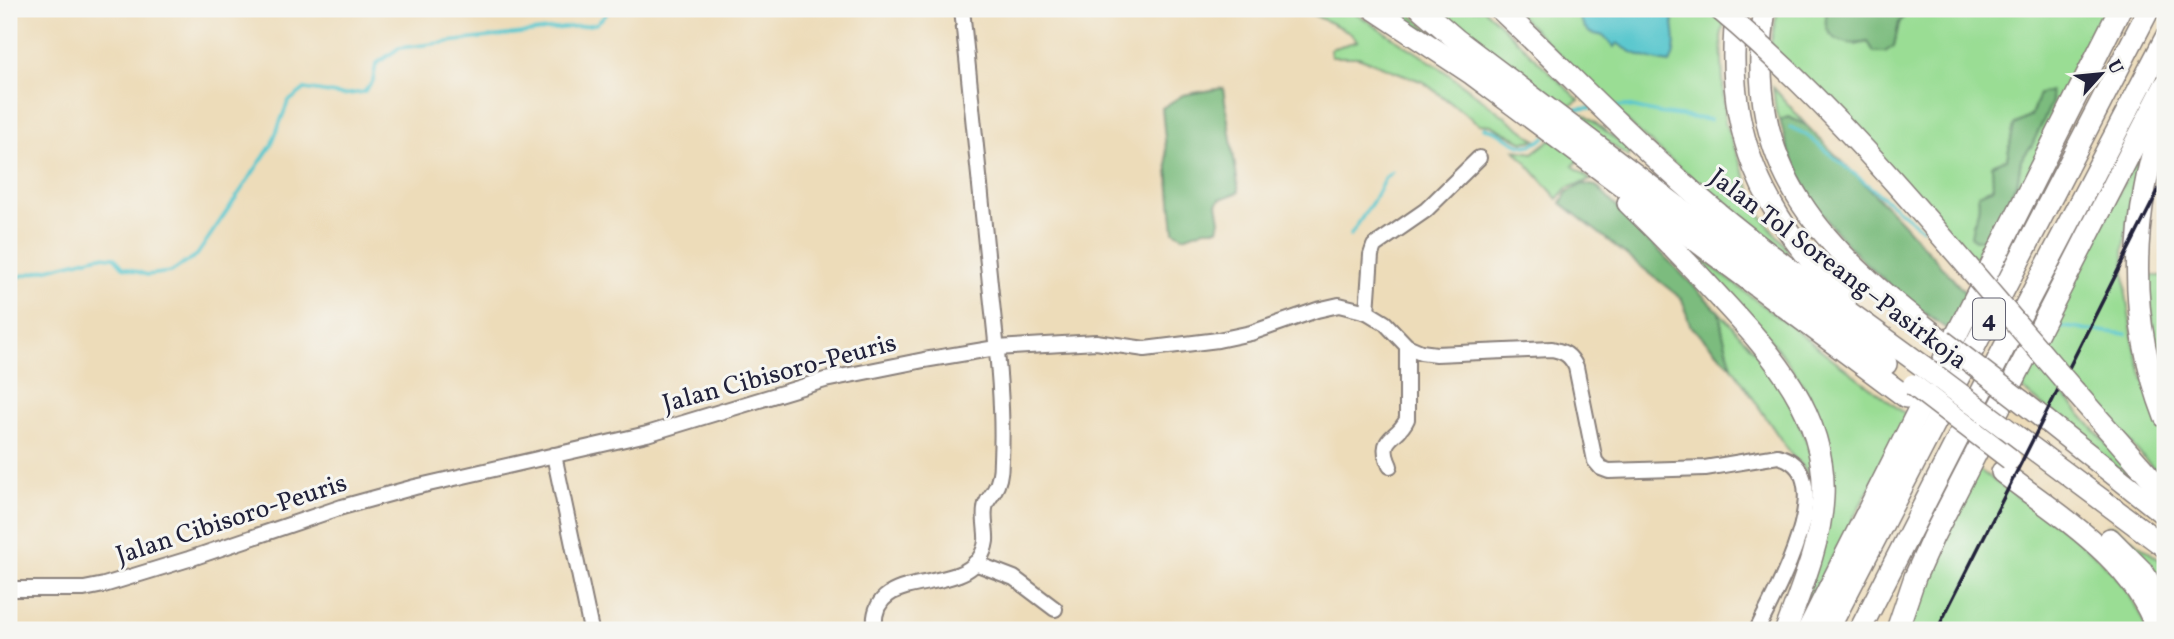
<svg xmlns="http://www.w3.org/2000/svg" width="2174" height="639" font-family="Vollkorn,serif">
<rect width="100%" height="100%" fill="#f6f6f2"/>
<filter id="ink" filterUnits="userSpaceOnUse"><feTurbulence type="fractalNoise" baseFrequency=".0143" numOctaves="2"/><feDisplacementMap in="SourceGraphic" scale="14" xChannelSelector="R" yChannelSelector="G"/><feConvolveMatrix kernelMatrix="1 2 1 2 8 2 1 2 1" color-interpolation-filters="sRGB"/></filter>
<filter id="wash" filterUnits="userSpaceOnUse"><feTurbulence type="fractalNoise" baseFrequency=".00686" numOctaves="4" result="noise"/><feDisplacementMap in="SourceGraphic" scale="28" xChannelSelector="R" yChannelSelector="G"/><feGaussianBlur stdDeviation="1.57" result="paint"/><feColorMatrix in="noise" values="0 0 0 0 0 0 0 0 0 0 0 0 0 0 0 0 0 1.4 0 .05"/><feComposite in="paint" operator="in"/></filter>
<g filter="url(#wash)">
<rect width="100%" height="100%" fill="#eddcb9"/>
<!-- green -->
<g fill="#9add94" stroke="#5e8068" stroke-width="2" fill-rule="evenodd">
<path d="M1301 9H1349L1439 67 1536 140 1523 142 1491 125 1479 124 1423 82 1358 57H1331L1330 49 1358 41 1348 31Z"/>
<path d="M1390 9H1404L1433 33 1430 35Z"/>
<path d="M1434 9H1484L1579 100 1566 108 1462 36Z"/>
<path d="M1513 9H1727L1721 37 1725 123 1760 214 1788 250 1785 257 1639 133Z"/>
<path d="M1778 9H1828L1826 13 1856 45 1868 42 1894 46 1899 23 1910 9H2111L1986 272 1770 46ZM2039 94 2032 145 2021 160 2018 179 1995 231 1972 225 2007 159 2014 125 2031 116Z"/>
<path d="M1773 87 1806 125 1789 117 1780 120 1776 113Z"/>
<path d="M1584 114 1631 151 1628 157 1602 138 1573 166 1591 180 1567 188 1558 199 1515 150 1533 153Z"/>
<path d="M2140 151 2129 208 2124 251 2126 294 2133 340 2141 371 2165 440V482L2042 344Z"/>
<path d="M1668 233 1908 416 1810 599 1807 598C1813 569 1819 539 1825 510 1827 498 1832 485 1832 473 1830 380 1728 296 1668 233Z"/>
<path d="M2148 276H2165V383L2153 325Z"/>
<path d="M1719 312 1780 378 1810 449 1815 494C1811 477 1805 467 1792 456L1732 367 1723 334Z"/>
<path d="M2033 360 2157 501 2019 386Z"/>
<path d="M1978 469C2020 500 2090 542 2121 583 2133 598 2140 613 2147 630H1907L1941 542Z"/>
<path d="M2109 525 2114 526 2165 564V589L2136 552Z"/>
</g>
<!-- forest -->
<g fill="#7bbc7e" stroke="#4e6f5c" stroke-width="2">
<path d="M1828 9H1910L1899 23 1894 46 1885 52H1874L1868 42C1844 48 1818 37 1828 9Z"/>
<path d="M1223 88 1239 192 1220 199 1217 204 1220 220 1218 229H1205L1184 237 1174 231 1162 108 1183 95Z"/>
<path d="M2050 91 2052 102 2032 145 2021 160 2018 179 1995 231 1986 239 1975 240 1971 236C1973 216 1981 217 1978 194L1993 188 1992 165 2007 159 2014 125 2031 116 2039 94Z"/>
<path d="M1788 117 1806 125 1902 222 1969 297 1951 332C1875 279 1800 215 1780 120Z"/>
<path d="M1583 184 1596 186 1719 312 1723 334 1732 367 1690 325 1682 299 1561 203 1567 192Z"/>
</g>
<!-- water -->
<path fill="#5ac7ce" stroke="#3e7484" stroke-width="2" d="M1571 9H1656L1672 16C1674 31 1678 49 1670 63 1649 60 1634 55 1617 43L1614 47 1604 36 1590 33 1585 28 1578 15Z"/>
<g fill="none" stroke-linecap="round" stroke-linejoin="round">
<!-- stream -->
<g stroke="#5ac7ce" stroke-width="3.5">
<path d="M1612 107 1627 106 1658 113 1710 120"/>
<path d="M1569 116 1577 109 1591 108"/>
<path d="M1790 127 1805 134 1922 229"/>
<path d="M1484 128C1510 130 1517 160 1545 137"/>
<path d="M1350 236 1373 201 1385 178 1392 172"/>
<path d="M9 279 99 256 114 257 123 267 147 275 171 272 197 255 271 146 288 102 305 89 342 95 364 92 373 81 376 64 399 48 596 24 606 15 607 9"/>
<path d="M2054 326 2126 334"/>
</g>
</g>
</g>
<g filter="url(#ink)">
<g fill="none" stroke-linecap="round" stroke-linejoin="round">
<!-- minor casing -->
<g stroke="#887f7a" stroke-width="18">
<g id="minor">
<path d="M1367 312 1371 255 1374 246 1426 210 1479 158"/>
<path d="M554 455 591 630"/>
<path d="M1390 466C1376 436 1398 440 1407 419V346"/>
<path d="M975 563 1014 578 1055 609"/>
<path d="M9 589H84L104 585 189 559 342 507 415 487 647 434 825 380 924 360 996 348 1096 342 1145 349 1218 340 1251 333 1317 310 1339 305 1367 312 1385 323 1407 346 1421 352 1436 354 1552 349C1565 352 1570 355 1576 367L1595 461 1601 468 1609 471 1705 468 1778 456C1844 472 1774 595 1757 630"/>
<path d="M875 630C867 559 977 605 986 541 987 530 982 515 986 504 988 499 992 495 994 491 1000 482 1001 470 1001 460 1004 398 995 335 989 274 980 185 971 97 962 9"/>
</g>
</g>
<!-- highway casing -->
<g stroke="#887f7a" stroke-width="24">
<g id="highway">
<path d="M1374 9 1472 74 1906 397"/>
<path d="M1421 9 1457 40 1886 364"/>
<path d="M1500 9C1572 76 1639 148 1714 210 1781 266 1854 315 1924 367"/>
<path d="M1737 9C1722 128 1761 216 1846 298"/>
<path d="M1765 9C1741 172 1824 249 1943 341"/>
<path d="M2165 111C2131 212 2126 316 2165 417"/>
<path d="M1628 203C1660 234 1691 266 1721 299 1773 355 1827 415 1823 497 1821 541 1801 589 1786 630"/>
<path d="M2075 392 2165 494"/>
<path d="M2020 400 2165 515"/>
<path d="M2004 427 2165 547"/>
<path d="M2002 472C2059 516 2133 559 2157 630"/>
<path d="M2110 539 2143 572 2165 609"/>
<path d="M1808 630 2120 9"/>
<path d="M1828 630 2149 9"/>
<path d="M1860 630 2026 305 2165 39"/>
<path d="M1897 630 1915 577 1933 537 2165 85"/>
</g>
</g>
<!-- minor -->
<use href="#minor" stroke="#fff" stroke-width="14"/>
<!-- highway -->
<use href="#highway" stroke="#fff" stroke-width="21"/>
<!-- rail -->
<path stroke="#22223b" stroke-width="3.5" d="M1937 630 2165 177"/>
<!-- highway-bridge casing -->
<g stroke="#887f7a" stroke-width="24" stroke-linecap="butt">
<g id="highway-bridge">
<path d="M1719 9C1853 121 1961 261 2075 392"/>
<path d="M1943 341 2020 400"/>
<path d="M1924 367 2004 427"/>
<path d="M1913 385 2010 459"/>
</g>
</g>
<!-- highway-bridge -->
<use href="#highway-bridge" stroke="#fff" stroke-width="21"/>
</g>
</g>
<g text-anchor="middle" stroke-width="6" stroke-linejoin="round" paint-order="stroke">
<!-- shield labels -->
<rect fill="#f6f6f2" stroke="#626272" stroke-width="2" x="1973" y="298.5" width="32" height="41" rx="5"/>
<g font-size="24" font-weight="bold" fill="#22223b">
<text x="1989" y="327">4</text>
</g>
<!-- street labels -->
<g font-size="26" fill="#22223b" stroke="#f6f6f2">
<text transform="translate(1839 268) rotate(37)" y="9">Jalan Tol Soreang–Pasirkoja</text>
<text transform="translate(779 372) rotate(-15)" y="9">Jalan Cibisoro-Peuris</text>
<text transform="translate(231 518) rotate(-18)" y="9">Jalan Cibisoro-Peuris</text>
</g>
</g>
<!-- margin -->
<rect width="2174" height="639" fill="none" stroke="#f6f6f2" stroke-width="35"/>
<!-- north arrow -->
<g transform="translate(2101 74) rotate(63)" stroke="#f6f6f2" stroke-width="5" paint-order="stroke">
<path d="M0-5L12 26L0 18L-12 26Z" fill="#22223b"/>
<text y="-10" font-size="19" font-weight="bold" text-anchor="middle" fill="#22223b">U</text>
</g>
</svg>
